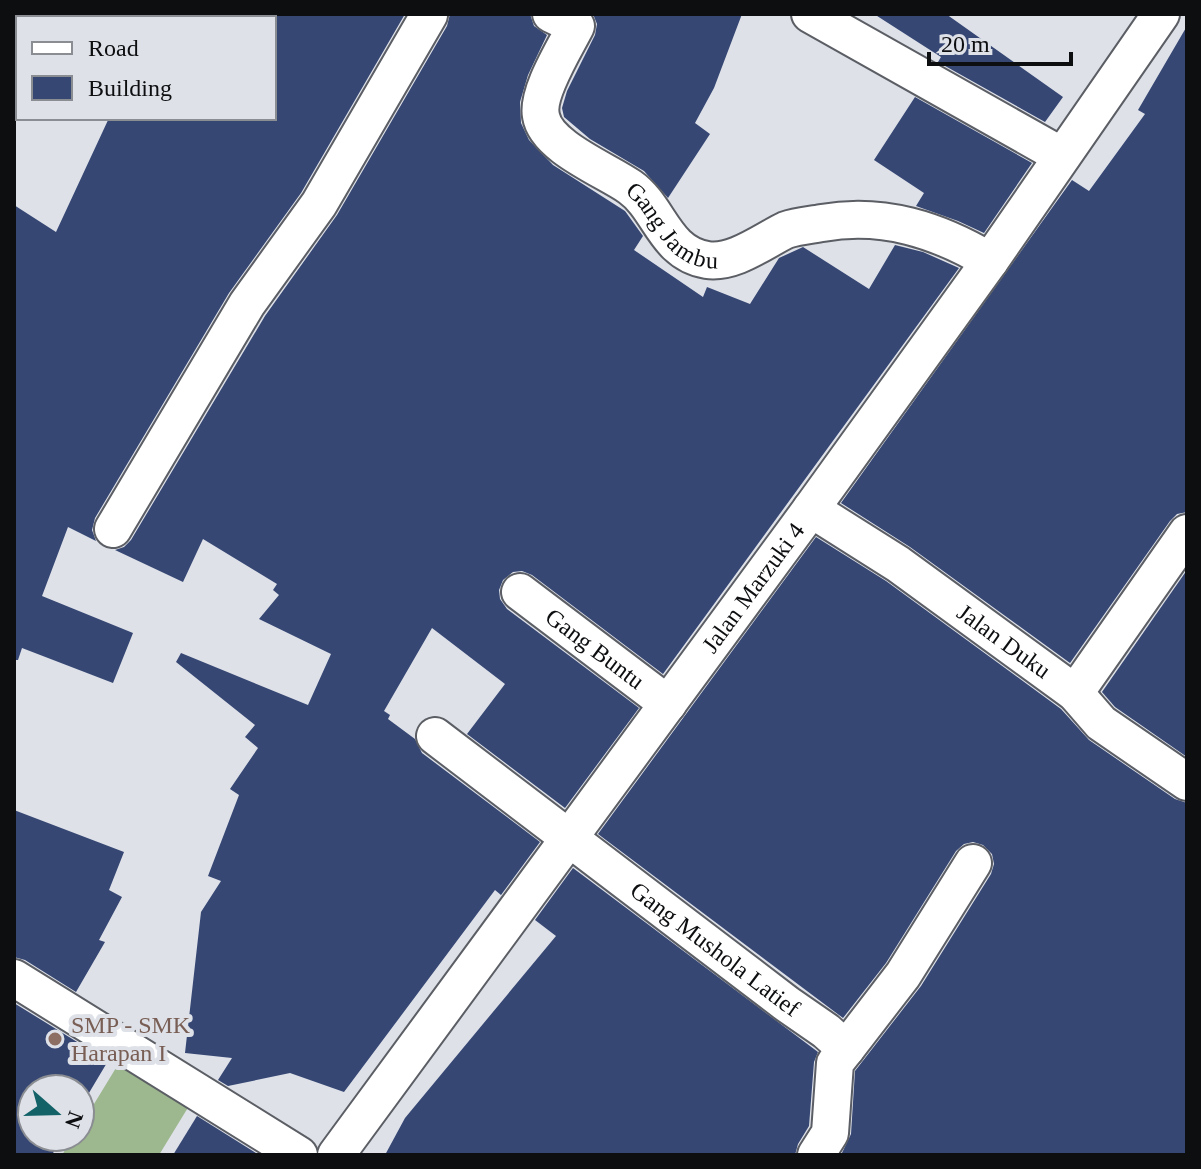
<svg xmlns="http://www.w3.org/2000/svg" width="1201" height="1169" font-family="Georgia,serif">
<rect width="100%" height="100%" fill="#dee1e8"/>
<!-- green -->
<path fill="#9db78e" d="M122 1058 192 1101 159 1155H62L73 1137H80V1127Z"/>
<!-- building -->
<g fill="#364774">
<path d="M274 14H405L301 193 229 293 95 518 92 530 96 541 68 527 42 596 133 633 113 683 22 648 18 660H14V205L56 232 109 118H274Z"/>
<path d="M450 14H530L534 26 547 35 528 75 520 102 521 123 529 140 553 165 625 211 643 236 634 250 703 297 707 287 750 304 779 258 803 247 869 289 895 245 923 252 959 268 663 674 532 575 522 571 513 572 503 580 499 590 500 599 507 609 639 708 565 808 467 734 505 684 432 628 384 711 390 715 388 719 415 739 422 753 540 842 501 895 495 890 344 1092 290 1073 228 1086 218 1080 232 1058 185 1053 201 912 221 881 208 876 239 795 230 789 258 748 245 737 255 725 176 662 181 653 308 705 331 654 259 619 279 595 273 590 277 584 203 539 183 582 115 550 124 547 131 540 265 316 337 215 447 26Z"/>
<path d="M593 14H742L714 88 695 123 710 134 668 198 644 171 590 139 564 117 562 108 567 91 595 35 597 24Z"/>
<path d="M874 14H946L1063 97 1045 122 938 62 941 57Z"/>
<path d="M1187 26V512L1177 514 1170 521 1070 663 910 547 841 503 1072 180 1089 191 1145 114 1138 110Z"/>
<path d="M915 97 1032 163 984 233 958 221 916 206 924 193 874 160Z"/>
<path d="M816 537 886 581 1061 709 1089 740 1175 799 1187 803V1155H841L851 1134 855 1071 921 986 991 874 994 864 992 854 983 845 973 842 964 844 956 851 886 963 843 1018 598 834Z"/>
<path d="M1187 570V757L1115 707 1102 692Z"/>
<path d="M14 810 124 852 109 890 122 897 99 940 105 942 76 992 25 960 14 957Z"/>
<path d="M573 868 818 1052 814 1062 809 1126 798 1144 795 1155H385L405 1118 556 936 535 920Z"/>
<path d="M14 1003 108 1061 80 1108V1089H32V1137H62L52 1155H14Z"/>
<path d="M197 1116 259 1155H173Z"/>
</g>
<g fill="none" stroke-linecap="round" stroke-linejoin="round">
<!-- street casing -->
<g stroke="#5b5e64" stroke-width="40">
<g id="street">
<path id="s1" d="M551 14 576 26C565 48 536 93 541 116 546 147 606 170 630 187 660 208 664 253 707 260 734 264 763 241 786 230 797 226 811 225 822 223 883 212 938 230 990 261"/>
<path d="M810 14 1062 156"/>
<path d="M62 18 65 14"/>
<path d="M14 99 18 92"/>
<path id="s2" d="M811 509 898 564 1075 693 1101 723 1187 782"/>
<path d="M113 529 247 304 319 204 429 15"/>
<path id="s3" d="M520 592 668 704"/>
<path d="M1075 693 1187 533"/>
<path id="s4" d="M435 736 787 1004 826 1031 846 1049 835 1063 830 1133 816 1155"/>
<path d="M14 978 299 1155"/>
<path d="M846 1049 903 975 973 863"/>
<path id="s5" d="M336 1155 811 509 990 261 1161 14"/>
</g>
</g>
<!-- street -->
<use href="#street" stroke="#fff" stroke-width="36"/>
</g>
<!-- markers -->
<circle fill="#8d6e63" stroke="#dee1e8" stroke-width="3" cx="55" cy="1039" r="8"/>
<g text-anchor="middle" stroke-width="8" stroke-linejoin="round" paint-order="stroke">
<!-- street labels -->
<g font-size="24" fill="#0d0e10" stroke="#dee1e8">
<text dy="8" stroke="none"><textPath href="#s1" startOffset="302">Gang Jambu</textPath></text>
<text dy="8" stroke="none"><textPath href="#s5" startOffset="704">Jalan Marzuki 4</textPath></text>
<text dy="8" stroke="none"><textPath href="#s2" startOffset="234">Jalan Duku</textPath></text>
<text dy="8" stroke="none"><textPath href="#s3" startOffset="94">Gang Buntu</textPath></text>
<text dy="8" stroke="none"><textPath href="#s4" startOffset="352">Gang Mushola Latief</textPath></text>
</g>
<!-- education labels -->
<g font-size="24" fill="#785e54" stroke="#dee1e8" text-anchor="start">
<text x="71" y="1033">SMP - SMK<tspan x="71" dy="28">Harapan I</tspan></text>
</g>
</g>
<!-- border -->
<rect width="1201" height="1169" fill="none" stroke="#0d0e10" stroke-width="32"/>
<!-- legend -->
<rect x="16" y="16" width="260" height="104" fill="#dee1e8" stroke="#8a8d92" stroke-width="2"/>
<rect x="32" y="42" width="40" height="12" fill="#ffffff" stroke="#8a8d92" stroke-width="2"/>
<text x="88" y="56" font-size="24" fill="#0d0e10">Road</text>
<rect x="32" y="76" width="40" height="24" fill="#364774" stroke="#8a8d92" stroke-width="2"/>
<text x="88" y="96" font-size="24" fill="#0d0e10">Building</text>
<!-- north arrow -->
<g transform="translate(56 1113) rotate(110)"><circle r="38" fill="#dee1e8" stroke="#8a8d92" stroke-width="2"/>
<path d="M0-6L14 30L0 20L-14 30Z" fill="#126268"/>
<text y="-12" font-size="22" font-weight="bold" text-anchor="middle" fill="#0d0e10">N</text>
</g>
<!-- scale -->
<path d="M929 52v12h142v-12" fill="none" stroke="#0d0e10" stroke-width="4"/>
<text x="941" y="52" font-size="24" fill="#0d0e10" stroke="#dee1e8" stroke-width="6" paint-order="stroke">20 m</text>
</svg>
